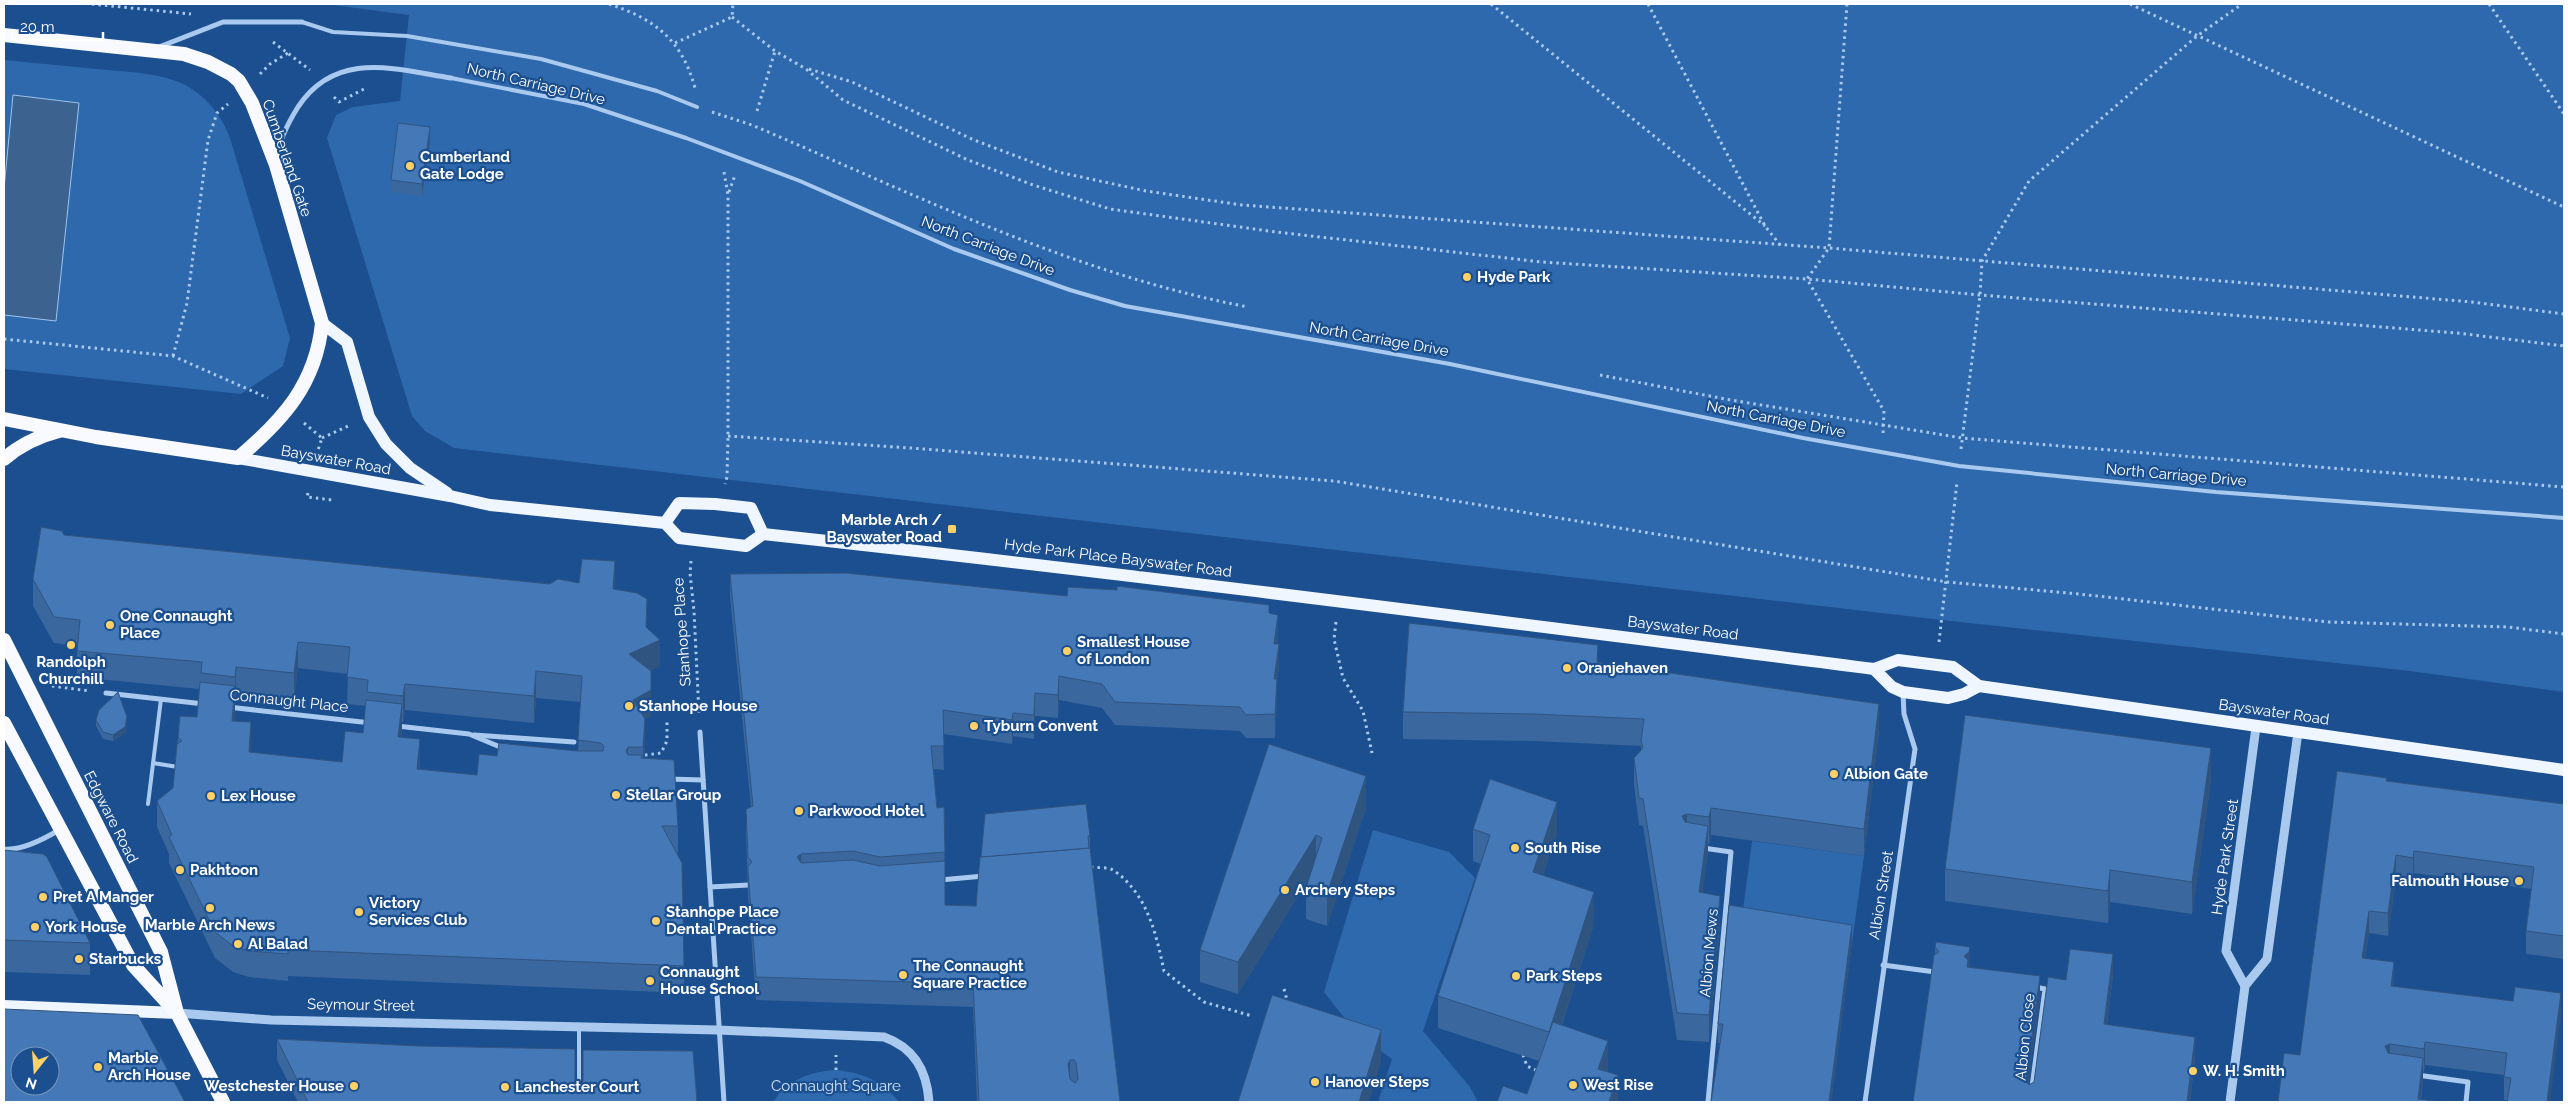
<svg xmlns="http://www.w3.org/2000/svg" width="2568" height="1106" font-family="Raleway,sans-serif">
<rect width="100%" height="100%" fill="#1b4f8f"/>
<!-- green -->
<g fill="#2e69ad">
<path d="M325 4H2564V692L2410 671 1942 620 454 448 425 431 412 416 327 138 336 115 353 107 400 101 409 15Z"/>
<path d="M4 60C38 63 73 67 107 70 130 72 154 73 176 81 201 90 221 113 230 138L290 338 283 366 241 394 4 369Z"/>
<path d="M1373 830 1449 852 1475 878 1423 1031 1470 1087 1478 1102H1378L1392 1059 1357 1034 1324 992Z"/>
<path d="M1752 841 1864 856 1852 943 1741 926Z"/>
<path d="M836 1070C864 1073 882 1081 899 1102H773C786 1080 812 1071 836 1070Z"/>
</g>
<!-- water -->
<path fill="#3c6290" stroke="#9cc4f0" d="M13 95 79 103 56 321 4 315V189Z"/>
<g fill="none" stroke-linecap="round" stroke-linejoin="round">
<!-- path -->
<g stroke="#a9c9ee" stroke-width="3" stroke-dasharray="2.5 4" stroke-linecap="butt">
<path d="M92 4 191 14"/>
<path d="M609 4C655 19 682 40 695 88"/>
<path d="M1491 4 1765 226"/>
<path d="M1648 4 1765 226 1781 246"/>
<path d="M1847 4 1829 248 1807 279 1884 411 1883 435"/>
<path d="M2130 4 2564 207"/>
<path d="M2489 4 2564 114"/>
<path d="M732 17 775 51 806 69 843 100 968 160 1033 185 1110 209 1276 232 1542 262 1807 279 1980 295 2457 333 2564 346"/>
<path d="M273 42 310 70"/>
<path d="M675 43 732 17 733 4"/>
<path d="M809 69 852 82 974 140 1058 172 1146 191 1242 205 1829 248 2472 302 2564 314"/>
<path d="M260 74 270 64 288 53"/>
<path d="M334 97 339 102 364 89"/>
<path d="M757 111 775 51"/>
<path d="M712 112 752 125C914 194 1074 274 1248 307"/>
<path d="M724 172 728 195V436L727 477 725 484"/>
<path d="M729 192 735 175"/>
<path d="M4 339 173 356 268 398"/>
<path d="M173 356 187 303 208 140 217 113 228 104"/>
<path d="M1600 375 1725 399 1962 438 2564 487"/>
<path d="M304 423 322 438 318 450"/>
<path d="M728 436 911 448 1334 481 1947 582 2079 594 2328 622 2508 627 2564 634"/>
<path d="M322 438 348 426"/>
<path d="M1961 449 1980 295 1982 261 2029 181 2197 36 2242 4"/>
<path d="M308 493 307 497 332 500"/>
<path d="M691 561 690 573 694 611 699 714"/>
<path d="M1336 622 1334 639 1343 678 1363 711 1372 753"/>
<path d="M1939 642 1957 482"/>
<path d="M52 686 90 691"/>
<path d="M645 755 661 753 667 741V721"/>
<path d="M1091 867C1097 868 1108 867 1113 870 1147 893 1156 933 1164 971L1204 1002 1252 1016"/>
<path d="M1284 989 1288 1004"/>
<path d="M1523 1055 1527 1066 1538 1071"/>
<path d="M836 1070V1055"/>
</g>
<!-- service -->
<g stroke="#a9c9ee" stroke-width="4">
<path d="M302 22 333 32 407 36 541 59 657 91 697 107"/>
<path d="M451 78 584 104 686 138 800 181 954 249 1070 290 1125 306 1450 364 1803 438 1959 466 2216 492 2564 518"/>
<path d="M153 763 178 767"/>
<path d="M148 804 161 699"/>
<path d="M579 1027V1090"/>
</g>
<!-- minor -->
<g stroke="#a9c9ee" stroke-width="5">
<path d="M159 47 223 22H302"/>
<path d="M277 156C280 138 288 123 298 107 336 50 394 69 451 78"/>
<path d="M106 693 204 704"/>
<path d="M228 707 371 723"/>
<path d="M397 726 469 734 505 749"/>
<path d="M700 732 724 1102"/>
<path d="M474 735 574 742"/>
<path d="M668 779 703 780"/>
<path d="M1703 848 1731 852 1708 1102"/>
<path d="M4 849C22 851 44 839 59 830"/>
<path d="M940 880 984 876"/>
<path d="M710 887 748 885"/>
<path d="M1883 965 1935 972"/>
<path d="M2417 1075 2468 1082 2466 1102"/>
<path d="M1865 1102 1915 749 1904 714 1903 693"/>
<path d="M2030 1102 2045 989 2035 987"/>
</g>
<!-- tertiary -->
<g stroke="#a9c9ee" stroke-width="9">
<path d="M2245 986 2226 951 2256 727"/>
<path d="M177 1013 271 1020 718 1030 884 1037C915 1048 927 1071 929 1102"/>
<path d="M2230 1102 2245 986 2267 959 2298 732"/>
</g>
<!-- primary -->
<g stroke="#f0f6ff" stroke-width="12">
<path d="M322 323 347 342 369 417 386 444 410 468 447 493"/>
<path d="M238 458 450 496 490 505 665 523 679 538 746 546 763 534C1134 574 1504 622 1874 669L1898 660 1953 667 1979 686 2564 770"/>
<path d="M665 523 679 503 715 504 751 508 763 534"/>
<path d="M1874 669 1892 687 1903 692 1948 698 1964 694 1979 686"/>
<path d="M4 1006 177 1013"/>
</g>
<!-- trunk -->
<g stroke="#f8faff" stroke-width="14">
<path d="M4 35 184 54 208 62 231 74 239 81 252 103 276 165 322 323C316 384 283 420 238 458L96 437 4 419"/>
<path d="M4 459C20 445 39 436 59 431"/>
<path d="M4 640 161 952 177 1013 223 1102"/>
<path d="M4 723 133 965 174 1010"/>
</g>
</g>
<!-- wall -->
<g fill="#3a679d" fill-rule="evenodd">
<path d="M430 140 422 196 391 192V180Z"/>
<path d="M64 535 550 584 615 589 647 628 660 666 651 670V716L645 719V745L644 758 678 826V853L677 852 684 966V993L288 976V981L249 977 233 972 215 958 169 863V854L157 827V801L173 788 178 737 197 717 199 689 77 677V646L54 643 33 606V579ZM298 668 348 674 347 704 366 706 363 733 342 762 251 752 234 721 235 703 236 694 294 699ZM536 698 581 702 578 751 497 756 477 775 420 769V765L401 737 402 722H403L405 710 534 723Z"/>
<path d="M730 574 1067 596 1269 614 1278 638 1277 644 1279 668 1277 679V702L1275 738H1246L1240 731 1115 725 1102 708 1059 700 1058 718 1035 716 1034 739 1013 736 1012 744 943 734 944 770 934 769 937 808 944 807 945 905 976 906 980 857 1090 836V848L1120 1102H977L973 1007 756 1000 748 895 746 832V809L751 807 730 597Z"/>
<path d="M1598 662 1879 731 1864 856 1711 835 1709 844H1708V853L1702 893 1720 923 1709 1042 1677 1040 1643 826 1639 825 1634 785V758L1641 751V746L1534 741 1403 739V712Z"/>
<path d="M96 720 127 723 125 733 113 741 103 739 96 726Z"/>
<path d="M1269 744 1366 808 1327 926 1306 919V888L1309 878 1238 994 1200 982V950Z"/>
<path d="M2211 780 2192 914 2110 902 2108 923 1945 901V869Z"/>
<path d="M2387 781 2564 804V959L2526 954V931L2531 889 2414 873 2413 880 2396 878 2388 936 2369 933 2365 958 2394 986 2561 1016 2508 1100H2504V1075L2425 1065 2424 1072 2423 1071V1080L2421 1100 2278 1102 2300 1055Z"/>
<path d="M1473 829 1557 834 1543 875 1594 924 1562 1025 1608 1072 1618 1102 1527 1094 1539 1061 1438 1028V996L1481 864 1473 861Z"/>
<path d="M4 850 90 943V975L4 972Z"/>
<path d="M1852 943 1831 1102H1711L1720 1043H1718V1024Z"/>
<path d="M1935 947 1970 967 2040 997 2028 1084 2029 1085 2034 1082 2066 980 2113 975 2107 1024 2195 1057 2190 1102H1913L1935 955Z"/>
<path d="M277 1039 575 1081 579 1085 697 1102H298L277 1060Z"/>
</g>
<!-- shaded-wall -->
<g fill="#305480">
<path d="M430 127V140L422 196V184Z"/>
<path d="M615 561V587L613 615V589Z"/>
<path d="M647 599 646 646 660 640V666L629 680V654L646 627Z"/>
<path d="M1278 615V638L1274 668V644Z"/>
<path d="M298 642V668L294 699V673Z"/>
<path d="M1279 644V668L1277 679V702L1275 738 1274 679Z"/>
<path d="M236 667V694L235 703V677Z"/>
<path d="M536 671V698L534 723V696Z"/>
<path d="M651 671V716L645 719V745L643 773V747L633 700Z"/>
<path d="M1059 676V700L1058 718V695Z"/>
<path d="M405 684V710L403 722V696Z"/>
<path d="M235 686V712L232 747V721Z"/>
<path d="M1035 693V716L1034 739V715Z"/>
<path d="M402 704V731L398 763V737Z"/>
<path d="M1879 704V731L1864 856V829Z"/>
<path d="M1013 713V736L1012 744V720Z"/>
<path d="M127 717V723L125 733 113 741V735Z"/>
<path d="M251 722V749L249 779V752Z"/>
<path d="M420 739V765L417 795V769Z"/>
<path d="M628 747V773L626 751Z"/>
<path d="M2211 748V780L2192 914V882Z"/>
<path d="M1366 776V808L1327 926V894Z"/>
<path d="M1557 802V834L1533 904V872Z"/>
<path d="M1711 808V835L1709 844V817Z"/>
<path d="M1687 814V841L1682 816Z"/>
<path d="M1708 826V853L1699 919V892Z"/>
<path d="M1316 835V867L1238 994V962Z"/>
<path d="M2414 851V873L2413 880V858Z"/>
<path d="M801 854V878L797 857Z"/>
<path d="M2396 855V878L2388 936V913Z"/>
<path d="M2110 870V902L2108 923V891Z"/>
<path d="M1594 892V924L1549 1064V1032Z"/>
<path d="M1720 896V923L1709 1042V1015Z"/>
<path d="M2369 911V933L2362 980V958Z"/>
<path d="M1852 925V943L1831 1102H1829Z"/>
<path d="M1970 947V968L1968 981 1964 956Z"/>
<path d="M2113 954V975L2104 1045V1024Z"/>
<path d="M2394 962V985L2391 1008V986Z"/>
<path d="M2040 976V997L2026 1101V1081Z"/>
<path d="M2561 993V1016L2550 1102H2547Z"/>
<path d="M1381 1030V1062L1369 1102H1359Z"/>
<path d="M2195 1037V1057L2190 1102H2187Z"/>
<path d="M1608 1041V1073L1598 1069Z"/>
<path d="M2425 1042V1065L2424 1072V1049Z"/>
<path d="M2390 1044V1067L2385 1046Z"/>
<path d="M2423 1058V1080L2420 1102H2418Z"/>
<path d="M1070 1060V1083L1068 1064Z"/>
<path d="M1618 1075V1102H1609Z"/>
</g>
<!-- building -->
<g fill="#4478b7" stroke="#305480" fill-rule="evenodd">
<path d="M398 123 430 127 422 184 391 180Z"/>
<path d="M41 527 62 531 64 535 550 584 558 579 579 583 582 559 615 561 613 589 637 593 647 599 646 627 660 640 629 654 651 671V690L633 700 645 719 643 747H628L626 751 628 755H642L641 758 674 760 678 826H662L682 863 684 966 288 950V954L249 951 233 946 215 932 169 837 172 835 157 801 173 788 177 744 182 741 178 737 180 716 197 717 200 682 235 686 232 721 251 722 249 752 342 762 345 731 363 733 366 700 402 704 398 737 420 739 417 769 477 775 479 754 497 756 499 743 577 751H603L604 746 601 743 578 740 582 676 536 671 534 696 405 684 403 696 367 692 368 680 347 677 350 647 298 642 294 673 236 667 235 677 201 673 202 662 77 651 80 620 54 617 33 579Z"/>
<path d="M846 573 1067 596 1068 587 1117 590V586L1269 605V613L1278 615 1274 644H1279L1274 679H1277L1275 714 1246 715 1240 707 1115 702 1102 684 1059 676 1058 695 1035 693 1034 715 1013 713 1012 720 943 710 944 746H931L937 808 944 807 945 852 880 857 853 851 801 854 797 857 801 863 853 860 880 866 945 861V905L976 906 980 857 1090 848 1120 1102H979L973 984 756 977 748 871V866L752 862 748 857 746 809 753 806 730 574ZM1070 1060H1074L1076 1063 1078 1079 1075 1083 1070 1079 1068 1064Z"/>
<path d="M1409 623 1598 645 1597 662 1879 704 1864 829 1711 808 1709 817 1687 814 1682 816 1685 822 1708 826 1699 892 1720 896 1709 1015 1677 1013 1643 799 1639 798 1634 758 1643 748 1641 741 1644 719 1534 714 1403 712Z"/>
<path d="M118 692 127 717 125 727 113 735 103 732 96 720 99 710Z"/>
<path d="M1965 715 2211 748 2192 882 2110 870 2108 891 1945 869Z"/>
<path d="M1269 744 1366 776 1327 894 1306 888 1322 838 1316 835 1238 962 1200 950Z"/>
<path d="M2337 771 2387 778 2386 781 2564 804V936L2526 931 2534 867 2414 851 2413 858 2396 855 2388 913 2369 911 2362 958 2394 962 2391 986 2513 1001 2515 987 2561 993 2547 1102H2507L2511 1078 2504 1077 2507 1053 2425 1042 2424 1049 2390 1044 2385 1046 2388 1053 2423 1058 2418 1099 2443 1102H2278L2284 1053 2300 1055Z"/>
<path d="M1490 779 1557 802 1533 872 1594 892 1549 1032 1438 996 1490 835 1473 829Z"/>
<path d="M1086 804 1090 836H1088L1089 848 981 857 985 814Z"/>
<path d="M4 850 43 854 47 857 90 943 4 940Z"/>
<path d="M1729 905 1852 925 1829 1102H1711L1723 1024H1718Z"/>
<path d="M1936 942 1970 947 1969 952 1964 956 1968 960 1967 967 2040 976 2026 1081 2029 1085 2034 1082 2048 977 2066 980 2070 949 2113 954 2104 1024 2195 1037 2187 1102H1913L1934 955 1939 952 1935 947Z"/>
<path d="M1272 995 1381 1030 1359 1102H1238Z"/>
<path d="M4 1009 138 1015 185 1102H4ZM20 1056H50V1086H20Z"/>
<path d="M1553 1022 1608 1041 1598 1069 1618 1075 1609 1102H1497L1503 1086 1527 1094Z"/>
<path d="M277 1039 419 1046 575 1049V1081L579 1085 583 1081V1050L693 1051 697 1102H308Z"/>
</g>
<!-- markers -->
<g fill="#ffd166" stroke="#1b4f8f" stroke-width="2">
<circle cx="410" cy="166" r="5"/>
<circle cx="1467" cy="277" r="5"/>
<rect x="947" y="524" width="10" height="10" rx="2.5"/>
<circle cx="110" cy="625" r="5"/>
<circle cx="71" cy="645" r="5"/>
<circle cx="1067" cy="651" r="5"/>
<circle cx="1567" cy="668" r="5"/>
<circle cx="629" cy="706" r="5"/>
<circle cx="974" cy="726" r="5"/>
<circle cx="1834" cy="774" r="5"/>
<circle cx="616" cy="795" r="5"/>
<circle cx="211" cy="796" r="5"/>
<circle cx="799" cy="811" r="5"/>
<circle cx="1515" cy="848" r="5"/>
<circle cx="180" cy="870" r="5"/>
<circle cx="2519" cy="881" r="5"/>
<circle cx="1285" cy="890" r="5"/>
<circle cx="43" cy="897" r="5"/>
<circle cx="210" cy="908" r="5"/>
<circle cx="359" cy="912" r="5"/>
<circle cx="656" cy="921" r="5"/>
<circle cx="35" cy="927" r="5"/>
<circle cx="238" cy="944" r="5"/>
<circle cx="79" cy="959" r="5"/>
<circle cx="903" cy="975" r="5"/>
<circle cx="1516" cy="976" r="5"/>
<circle cx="650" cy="981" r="5"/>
<circle cx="98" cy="1067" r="5"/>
<circle cx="2193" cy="1071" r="5"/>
<circle cx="1315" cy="1082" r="5"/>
<circle cx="1573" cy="1085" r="5"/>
<circle cx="354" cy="1086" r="5"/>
<circle cx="505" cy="1087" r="5"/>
</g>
<g text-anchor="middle" stroke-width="4.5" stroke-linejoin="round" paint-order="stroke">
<!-- street labels -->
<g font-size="15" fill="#fff" stroke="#1b4f8f">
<text transform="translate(536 84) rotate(13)" y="5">North Carriage Drive</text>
<text transform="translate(287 158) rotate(71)" y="5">Cumberland Gate</text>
<text transform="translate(988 246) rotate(21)" y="5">North Carriage Drive</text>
<text transform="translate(1379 339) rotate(10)" y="5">North Carriage Drive</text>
<text transform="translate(1776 419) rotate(11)" y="5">North Carriage Drive</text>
<text transform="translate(336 460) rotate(10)" y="5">Bayswater Road</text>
<text transform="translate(2176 475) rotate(5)" y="5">North Carriage Drive</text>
<text transform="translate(1118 558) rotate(7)" y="5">Hyde Park Place Bayswater Road</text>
<text transform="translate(1683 628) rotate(7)" y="5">Bayswater Road</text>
<text transform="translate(682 632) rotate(-94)" y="5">Stanhope Place</text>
<text transform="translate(289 701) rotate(6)" y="5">Connaught Place</text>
<text transform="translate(2274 712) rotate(8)" y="5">Bayswater Road</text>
<text transform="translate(111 817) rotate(63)" y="5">Edgware Road</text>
<text transform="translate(2225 857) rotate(-82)" y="5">Hyde Park Street</text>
<text transform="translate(1881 895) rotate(-81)" y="5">Albion Street</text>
<text transform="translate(1709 953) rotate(-85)" y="5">Albion Mews</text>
<text transform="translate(361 1005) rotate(1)" y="5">Seymour Street</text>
<text transform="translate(2025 1037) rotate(-84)" y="5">Albion Close</text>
</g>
<!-- poi labels -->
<g font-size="15" font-weight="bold" fill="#fff" stroke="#1b4f8f" text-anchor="start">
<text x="420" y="162">Cumberland<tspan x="420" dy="17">Gate Lodge</tspan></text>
<text x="1477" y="282">Hyde Park</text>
<text x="942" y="525" text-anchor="end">Marble Arch /<tspan x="942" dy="17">Bayswater Road</tspan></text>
<text x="120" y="621">One Connaught<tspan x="120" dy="17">Place</tspan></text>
<text x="1077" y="647">Smallest House<tspan x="1077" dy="17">of London</tspan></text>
<text x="71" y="667" text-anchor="middle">Randolph<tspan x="71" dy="17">Churchill</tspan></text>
<text x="1577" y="673">Oranjehaven</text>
<text x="639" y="711">Stanhope House</text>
<text x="984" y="731">Tyburn Convent</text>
<text x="1844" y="779">Albion Gate</text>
<text x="626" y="800">Stellar Group</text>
<text x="221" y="801">Lex House</text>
<text x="809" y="816">Parkwood Hotel</text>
<text x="1525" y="853">South Rise</text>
<text x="190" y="875">Pakhtoon</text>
<text x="2509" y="886" text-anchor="end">Falmouth House</text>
<text x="1295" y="895">Archery Steps</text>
<text x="53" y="902">Pret A Manger</text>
<text x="369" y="908">Victory<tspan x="369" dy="17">Services Club</tspan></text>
<text x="666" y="917">Stanhope Place<tspan x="666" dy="17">Dental Practice</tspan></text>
<text x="210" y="930" text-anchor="middle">Marble Arch News</text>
<text x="45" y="932">York House</text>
<text x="248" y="949">Al Balad</text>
<text x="89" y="964">Starbucks</text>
<text x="913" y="971">The Connaught<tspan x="913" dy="17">Square Practice</tspan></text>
<text x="660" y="977">Connaught<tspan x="660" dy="17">House School</tspan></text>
<text x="1526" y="981">Park Steps</text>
<text x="108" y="1063">Marble<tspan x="108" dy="17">Arch House</tspan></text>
<text x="2203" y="1076">W. H. Smith</text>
<text x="1325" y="1087">Hanover Steps</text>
<text x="1583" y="1090">West Rise</text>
<text x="344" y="1091" text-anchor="end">Westchester House</text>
<text x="515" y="1092">Lanchester Court</text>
</g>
<!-- park labels -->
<g font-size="15" fill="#cfe3fa" stroke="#1b4f8f">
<text x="836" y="1091">Connaught Square</text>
</g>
</g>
<!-- border -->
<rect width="2568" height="1106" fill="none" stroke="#ffffff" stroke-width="10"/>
<!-- north arrow -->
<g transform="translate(35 1071) rotate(197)"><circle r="24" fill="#1b4f8f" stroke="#7695bc"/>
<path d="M0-4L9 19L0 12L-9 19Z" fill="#ffd166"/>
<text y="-8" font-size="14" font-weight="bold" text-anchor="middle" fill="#ffffff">N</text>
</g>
<!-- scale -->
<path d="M12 32v8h91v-8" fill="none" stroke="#ffffff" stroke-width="2.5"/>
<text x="20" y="32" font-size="15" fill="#ffffff" stroke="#1b4f8f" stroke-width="4" paint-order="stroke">20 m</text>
</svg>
